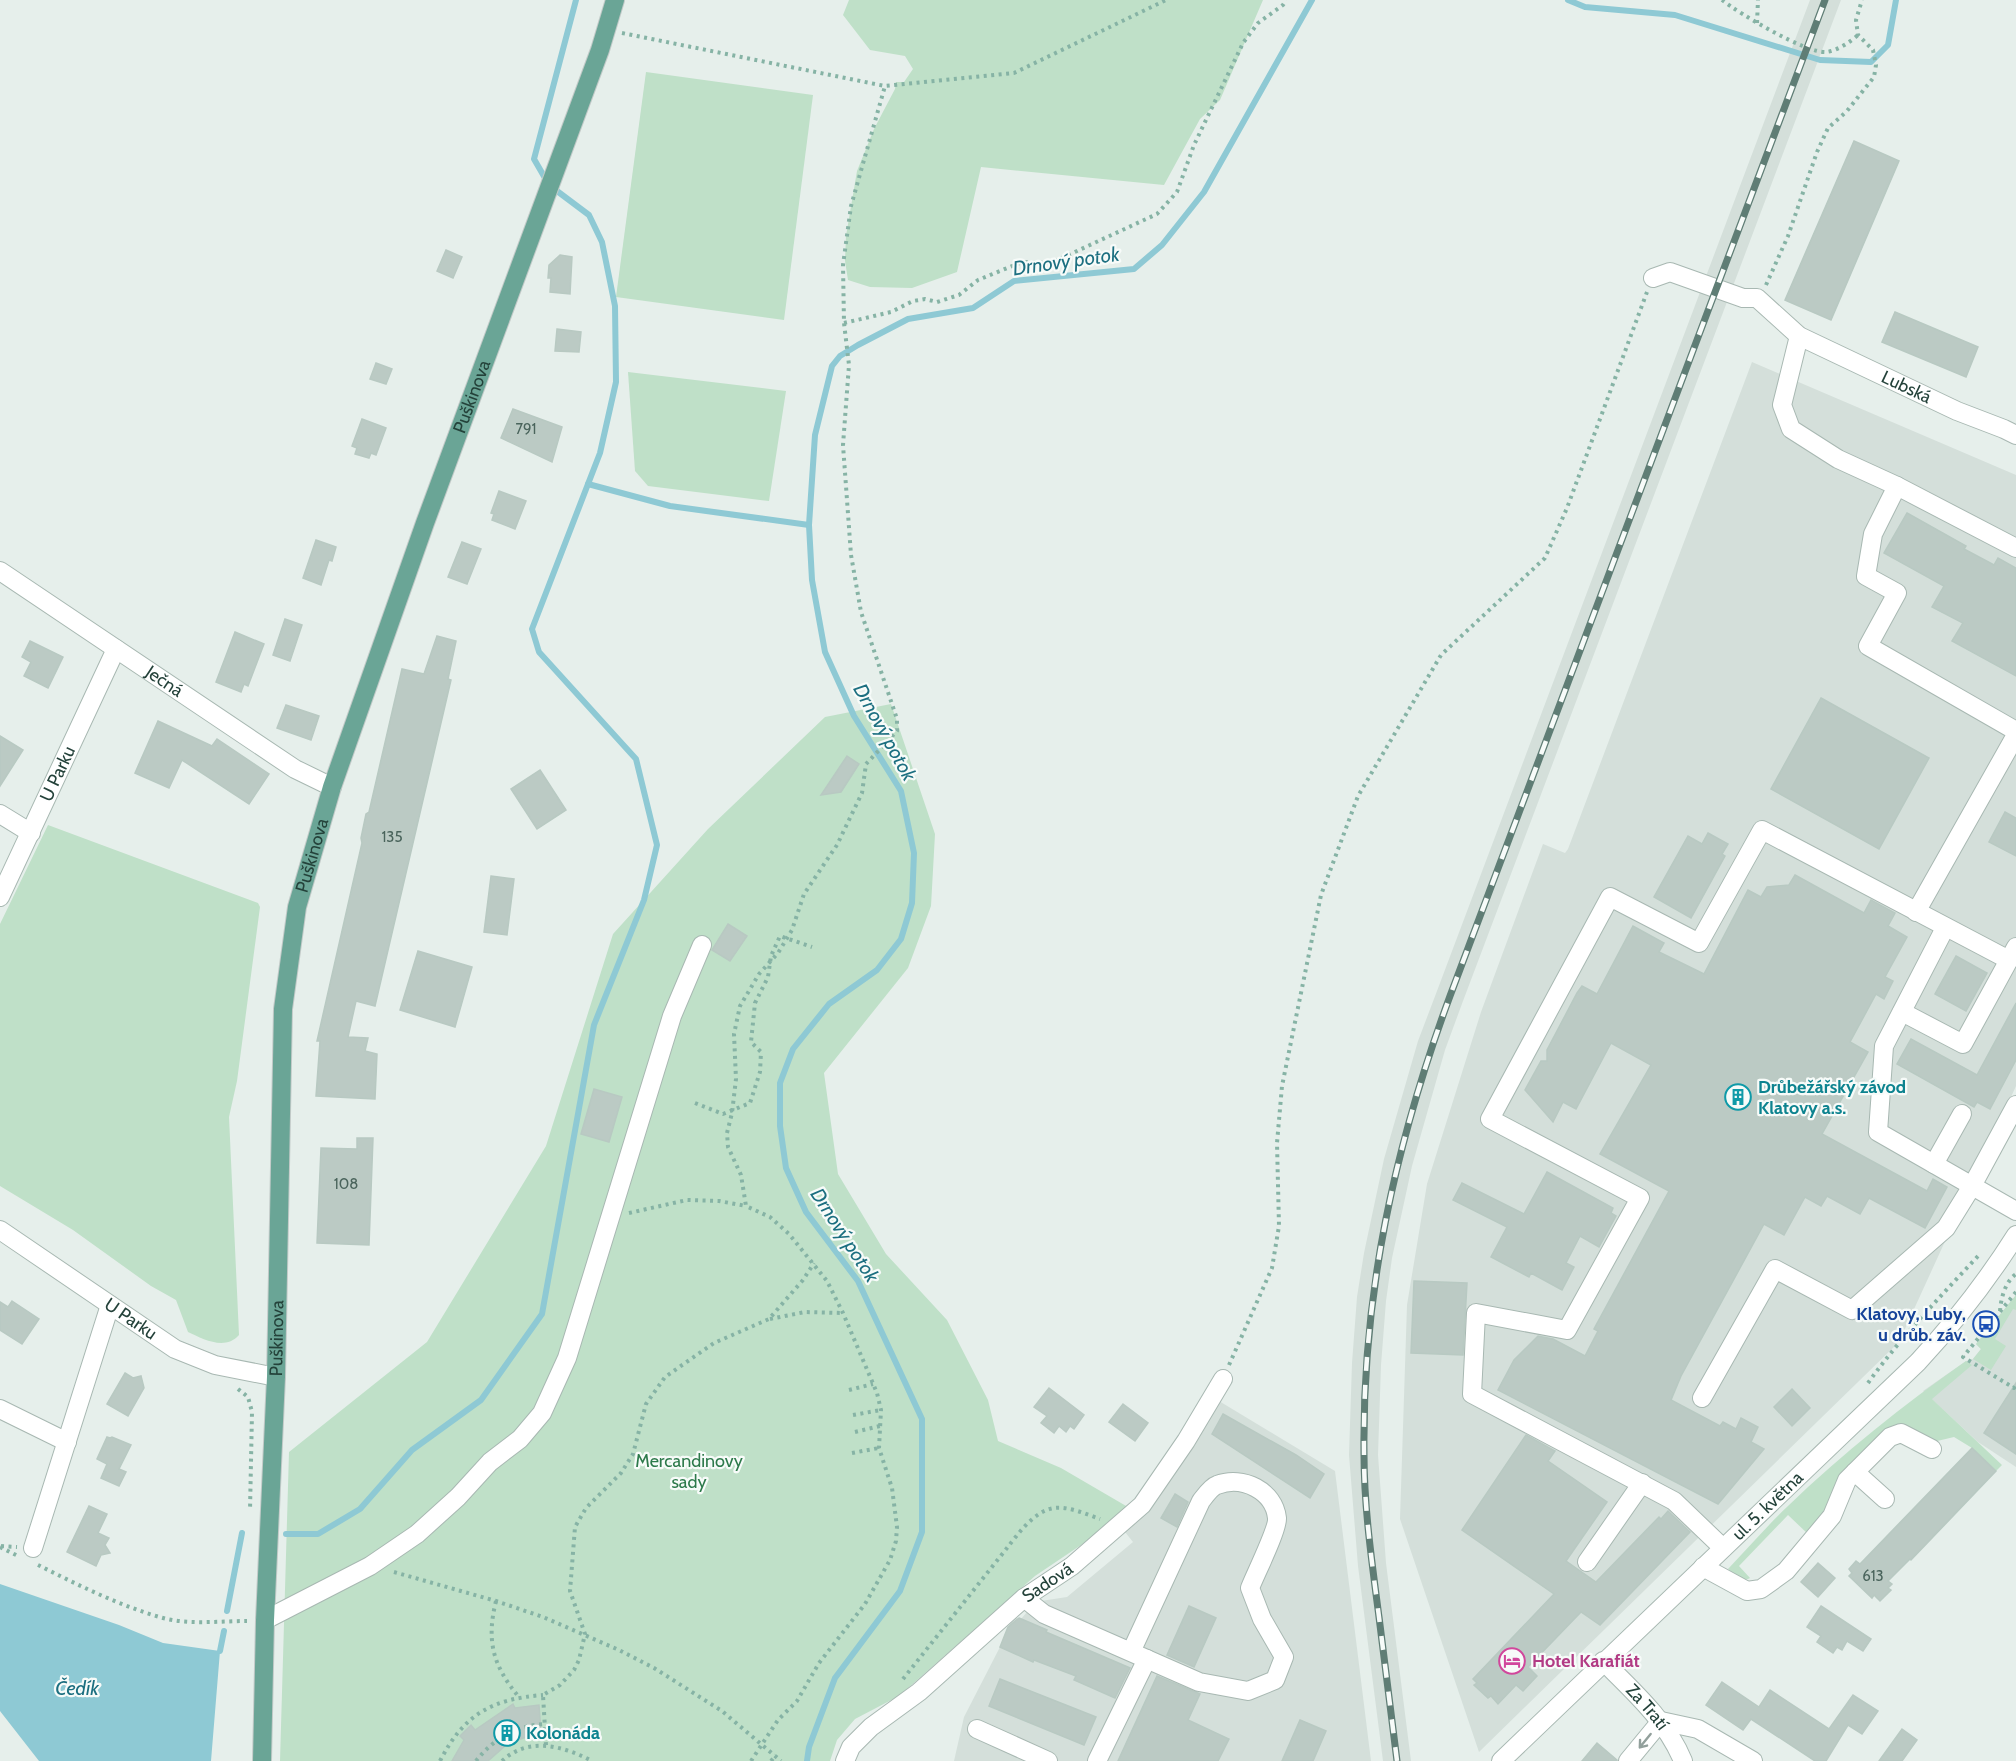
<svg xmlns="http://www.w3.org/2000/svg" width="2016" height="1761" font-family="Cabin,sans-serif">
<rect width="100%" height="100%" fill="#e6efeb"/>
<!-- built -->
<g fill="#d4dfda">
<path d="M1810 0H1841L1463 1001 1445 1050 1412 1166 1392 1258 1386 1301 1381 1365 1378 1455 1386 1563 1411 1761H1383L1358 1566 1349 1455 1352 1363 1357 1297 1364 1253 1384 1159 1418 1041 1437 991Z"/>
<path d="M1752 362 2016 475V1086L1899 1342 1479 1752 1400 1519 1407 1305 1427 1184 1481 1012 1543 844 1565 853 1568 849Z"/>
<path d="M2016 1295V1467L1978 1442 1923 1391 1966 1361 1973 1359 1981 1349 1976 1344Z"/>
<path d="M1219 1401 1335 1471 1371 1761H954L964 1717 1000 1647 1013 1616 1021 1619 1038 1599 1041 1601 1067 1597 1133 1542 1125 1532 1143 1515Z"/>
</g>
<!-- green -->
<g fill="#bfe0c8">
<path d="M849 0H1263L1220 100 1200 119 1164 185 981 167 957 272 912 288 870 287 848 280 845 261 846 236 857 171 874 129 895 89 896 82H904L913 69 905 56 870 50 843 15Z"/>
<path d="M646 72 813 95 784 320 616 297Z"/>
<path d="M628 372 786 391 769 501 648 486 635 471Z"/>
<path d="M891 704 935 834 931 906 908 968 824 1073 838 1174 886 1254 947 1320 988 1400 998 1441 1061 1468 1133 1510 1035 1576 899 1696 855 1719 837 1740 830 1761H280L289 1452 427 1342 546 1146 613 934 708 829 825 717Z"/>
<path d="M48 825 258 903 260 907 237 1081 229 1117 239 1335C225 1351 203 1339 188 1332L176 1300 151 1286 73 1230 0 1186V924Z"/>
<path d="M2016 1295V1310L2013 1309 1995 1339 2006 1346 1991 1370 1973 1359 1981 1349 1976 1344Z"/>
<path d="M1966 1361 1972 1365 1932 1399 2002 1465 1996 1471 1972 1448 1954 1437 1933 1442 1895 1427 1809 1535 1788 1515 1739 1566 1750 1578C1741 1583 1735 1575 1728 1569 1748 1548 1767 1526 1788 1506 1843 1453 1903 1405 1966 1361Z"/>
</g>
<!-- water -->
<path fill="#8ec9d4" d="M0 1584 119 1625 163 1643 220 1651 211 1761H39L0 1711Z"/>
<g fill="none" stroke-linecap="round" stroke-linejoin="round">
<!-- stream -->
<g stroke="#8ec9d4" stroke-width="6">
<path d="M1568 0 1585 7 1675 15 1820 60 1871 62 1888 45 1896 0"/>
<path d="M588 484 670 506 809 525"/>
<path d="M286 1534H318L360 1509 412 1450 481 1400 542 1314 594 1025 644 900 657 845 636 759 539 652 532 629 600 453 616 382 615 306 602 242 589 215 549 185 534 159 576 0"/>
<path d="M227 1611 242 1533"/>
<path d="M220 1651 224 1631"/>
<path d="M807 1761 809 1747 835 1678 900 1591 922 1532V1419L858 1281 806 1212 786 1168 780 1126V1083L793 1049 829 1004 877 970 901 939 912 903 914 853 901 791 854 716 825 652 812 580 809 525 815 435 832 366 840 356 858 345 908 319 973 308 1014 281 1134 269 1162 245 1204 192 1312 0"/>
</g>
</g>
<!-- building -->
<g fill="#bbcac4" stroke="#b8c9c2" stroke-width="1.5">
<path d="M1854 141 1899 161 1831 320 1785 300Z"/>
<path d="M446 250 462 257 453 278 437 271Z"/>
<path d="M560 255 572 257 570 294 550 292 551 278H548L549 265Z"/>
<path d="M1895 312 1978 347 1966 377 1882 342Z"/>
<path d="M557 329 581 332 579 352 555 351Z"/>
<path d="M376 363 392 369 386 384 370 379Z"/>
<path d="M513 409 562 427 552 462 501 438Z"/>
<path d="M362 419 386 428 376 455 371 453 369 458 355 454 357 448 352 446Z"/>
<path d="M499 491 526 501 515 529 492 520 494 514 491 513Z"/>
<path d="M1907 513 1966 546 1964 549 1994 565 1998 558 2016 568V676L1952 641 1963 623 1932 607 1944 586 1884 553Z"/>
<path d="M316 540 336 547 332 561 329 560 321 585 303 578Z"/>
<path d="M462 542 481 549 467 584 448 577Z"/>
<path d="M285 619 302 625 290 661 273 655Z"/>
<path d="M235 632 264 644 248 686 244 684 241 692 216 682Z"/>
<path d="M437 636 456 641 448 679 451 680 375 1006 356 1001 348 1037 368 1038 365 1051 377 1054 375 1099 316 1096 320 1041H317L362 843 361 838 366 814 369 812 402 669 424 674Z"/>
<path d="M30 641 63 657 48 688 24 676 31 662 22 657Z"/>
<path d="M1821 698 1929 758 1879 849 1771 789Z"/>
<path d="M286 705 319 716 311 740 277 728Z"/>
<path d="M158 721 212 746 217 739 269 774 249 804 182 760 169 788 135 773Z"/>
<path d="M0 736 23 750 0 786Z"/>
<path d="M847 756 859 764 841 792 821 795Z"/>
<path d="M540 770 566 810 537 829 511 789Z"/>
<path d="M2005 812 2016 818V856L1989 842Z"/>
<path d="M1708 833 1728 844 1722 854 1725 856 1691 918 1654 897 1688 836 1702 844Z"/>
<path d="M1795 875 1864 913 1871 900 1895 913 1888 926 1907 937 1885 977 1893 981 1884 999 1876 994 1850 1042 1868 1052 1822 1134 1927 1191 1933 1179 1947 1187 1925 1228 1869 1198 1860 1214 1827 1196 1821 1206 1805 1197 1784 1235 1764 1224 1681 1376 1671 1400 1720 1426 1723 1422 1736 1429 1741 1418 1758 1427 1751 1442 1764 1449 1718 1504 1498 1390 1514 1360 1538 1336 1553 1339 1585 1356 1598 1331 1594 1329 1669 1191 1600 1154 1651 1065 1611 1043 1576 1109 1563 1102 1553 1122 1525 1090 1541 1061H1547V1050L1577 993 1582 986 1597 994 1633 926 1664 943 1659 952 1704 974 1748 890 1761 897 1767 887 1789 885Z"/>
<path d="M491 876 514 879 507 935 484 932Z"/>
<path d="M728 924 747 936 730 961 712 950Z"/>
<path d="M418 951 472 967 455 1027 400 1010Z"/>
<path d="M1956 956 1987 973 1966 1011 1935 994Z"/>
<path d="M2016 1003V1060L1990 1109 1977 1102 1974 1107 1897 1064 1911 1039 1977 1075Z"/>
<path d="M594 1089 622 1097 609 1142 581 1134Z"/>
<path d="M357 1138H373L369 1245 317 1243 321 1148 357 1149Z"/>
<path d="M1547 1172 1613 1208 1611 1213 1616 1216 1599 1247 1580 1236 1566 1263 1574 1267 1562 1290 1531 1273 1529 1277 1491 1257 1507 1227 1453 1200 1462 1183 1524 1214Z"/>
<path d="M1414 1281 1467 1283 1463 1355 1411 1353Z"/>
<path d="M12 1301 39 1319 22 1344 0 1330V1302L8 1307Z"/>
<path d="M125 1373 133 1378 141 1376 144 1388 128 1416 107 1404Z"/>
<path d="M2016 1383V1454L1984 1433Z"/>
<path d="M1049 1388 1084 1415 1074 1429 1070 1426 1066 1432 1059 1426 1054 1433 1041 1423 1047 1416 1034 1407Z"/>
<path d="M1792 1389 1810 1408 1792 1426 1774 1407Z"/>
<path d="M1123 1404 1148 1423 1135 1441 1109 1422Z"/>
<path d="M1223 1414 1296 1455 1324 1474 1310 1498 1212 1434Z"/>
<path d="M1526 1435 1555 1451 1548 1461 1607 1502 1566 1561 1596 1582 1659 1517 1661 1519 1668 1511 1690 1532 1600 1625 1581 1612 1528 1667 1537 1676 1523 1691 1516 1685 1498 1704 1491 1696 1488 1698 1474 1685 1477 1683 1473 1679 1554 1594 1462 1530Z"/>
<path d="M107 1437 110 1438 112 1437 131 1445 119 1469 126 1472 119 1486 101 1478 107 1464 97 1459Z"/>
<path d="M1972 1448 1996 1471 1911 1560 1910 1559 1888 1581 1892 1584 1888 1588 1891 1590 1880 1601 1874 1595 1872 1598 1849 1576 1852 1573 1849 1569 1856 1561 1860 1564Z"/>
<path d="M1175 1494 1188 1502 1177 1527 1161 1518Z"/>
<path d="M89 1506 107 1514 98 1533 109 1538 105 1545 110 1553 101 1555 96 1566 67 1552Z"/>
<path d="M1818 1563 1835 1578 1818 1597 1801 1582Z"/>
<path d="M1189 1606 1216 1618 1194 1667 1167 1655Z"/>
<path d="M1821 1606 1871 1639 1863 1651 1847 1641 1842 1650 1837 1647 1833 1653 1817 1642 1821 1636 1807 1627Z"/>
<path d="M1019 1618 1047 1630 1046 1632 1130 1668 1115 1698 1074 1680 1076 1676 1034 1660 1033 1662 1000 1647 1008 1627Z"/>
<path d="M1157 1676 1200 1694 1188 1720 1229 1739 1218 1761H1118Z"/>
<path d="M1000 1679 1096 1717 1084 1745 989 1706Z"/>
<path d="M1722 1682 1759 1707 1770 1690 1829 1729 1853 1695 1878 1711 1862 1734 1848 1725 1826 1761H1815L1751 1719 1743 1730 1706 1705Z"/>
<path d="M513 1704 515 1708 539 1705 541 1733 517 1740 505 1746 488 1761H452L464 1740 460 1736 471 1725 475 1730Z"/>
<path d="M1300 1720 1326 1731 1313 1761H1282Z"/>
<path d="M1902 1729 1917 1740 1902 1761H1879Z"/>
<path d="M1597 1743 1617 1760V1761H1582Z"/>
</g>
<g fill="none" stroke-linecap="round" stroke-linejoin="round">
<!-- minor casing -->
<g stroke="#a8b8b2" stroke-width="20">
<g id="minor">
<path id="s1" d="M1653 278 1670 272 1743 298H1757L1799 336 1957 411 2004 429 2016 435"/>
<path d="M1799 336 1782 405 1791 429 1838 459 1897 486 2016 548"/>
<path d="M1897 486 1873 534 1866 576 1897 593 1868 646 2016 731"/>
<path id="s2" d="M0 571 295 769 332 787"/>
<path d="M0 814 31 833"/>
<path id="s3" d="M0 897 116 649"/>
<path d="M1916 912 2016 735"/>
<path d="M1945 928 1884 1046 1878 1132 2016 1211"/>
<path d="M1902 1012 1963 1044 2016 947"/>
<path d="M1934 1164 1962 1114"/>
<path id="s4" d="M0 1230 175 1349 215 1365 276 1377"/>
<path d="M1702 1398 1775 1269 1852 1310 1946 1228 1972 1186 2016 1105"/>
<path d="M0 1409 67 1442"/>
<path d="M1855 1472 1885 1499"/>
<path d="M33 1548 110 1305"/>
<path d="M1723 1548 1674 1501 1472 1394 1476 1313 1567 1330 1640 1198 1490 1119 1610 897 1699 943 1762 830 2009 960"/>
<path d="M1587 1562 1642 1483"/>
<path d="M1703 1567 1747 1591 1761 1589 1786 1571 1832 1516 1847 1480 1890 1437 1901 1433 1932 1449"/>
<path d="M1024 1598 1044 1614 1199 1682 1248 1691 1275 1680 1284 1657 1262 1619 1250 1588C1255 1575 1278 1529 1277 1518 1274 1491 1243 1475 1217 1485 1211 1487 1205 1496 1201 1501L1131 1652"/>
<path d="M265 1620 370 1566 417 1534 458 1497 490 1462 520 1439 542 1413 567 1358 672 1016 702 945"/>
<path id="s5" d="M1603 1661C1634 1692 1666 1720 1683 1761"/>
<path d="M977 1729 1048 1761"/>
<path id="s6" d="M845 1761 851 1747 871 1727 919 1692 1024 1598 1072 1566 1142 1505 1186 1441 1223 1379"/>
<path d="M1097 1761 1147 1659"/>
<path id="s7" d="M1501 1761 1918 1362C1955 1322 1987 1281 2016 1235"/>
<path d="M1628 1761 1661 1721 1698 1729 1753 1761"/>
</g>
</g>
<!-- major casing -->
<g stroke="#c2cac8" stroke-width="20">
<g id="major">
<path id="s8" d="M262 1761 265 1620 276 1377 283 1009 297 907 332 787 425 523 600 50 615 0"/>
</g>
</g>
<!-- path -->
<g stroke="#86b3a5" stroke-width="4" stroke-dasharray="3 4.5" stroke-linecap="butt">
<path d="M1722 0C1740 14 1805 53 1826 52 1837 51 1850 42 1858 35"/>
<path d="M1757 23 1758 0"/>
<path d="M622 33 885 86 1014 73 1166 0"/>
<path d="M1766 285 1788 236 1817 152 1828 128 1847 111 1874 77 1876 65 1873 50 1858 35 1856 20 1862 0"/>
<path d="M844 323 891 312 913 301 925 299 937 302 959 295 978 280 1022 262 1051 263 1157 214 1177 192 1194 145 1243 43 1258 23 1283 5 1286 0"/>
<path d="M629 1213 687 1200 719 1201 746 1206"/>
<path d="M2016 1292 1963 1357 2014 1388 2016 1384"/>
<path d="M2000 1311C2001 1298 2005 1282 2016 1274"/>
<path d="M770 1319 805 1312 843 1313"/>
<path d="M1229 1365 1272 1268 1279 1226 1277 1143 1282 1086 1321 895 1358 796 1441 655 1545 558 1567 508 1647 292"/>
<path d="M1868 1383C1901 1337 1940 1297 1979 1255"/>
<path d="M238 1389 248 1397 252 1412 250 1511"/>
<path d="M849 1390 873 1384"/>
<path d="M853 1415 881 1410"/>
<path d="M855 1432 880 1426"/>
<path d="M852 1453 879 1448"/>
<path d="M1 1546 17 1547"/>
<path d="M0 1547 18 1556"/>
<path d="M38 1565C78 1585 120 1606 163 1618 189 1625 220 1621 247 1621"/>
<path d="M394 1572 496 1601 543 1617 619 1650 654 1668 722 1711 781 1761"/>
<path d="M496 1601C486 1641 493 1666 519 1697"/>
<path d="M903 1679 1007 1548C1018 1534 1034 1511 1054 1508 1068 1506 1086 1514 1100 1519"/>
<path d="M546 1745 543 1695 560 1685 574 1670 579 1660 585 1634 570 1591 575 1527 586 1508 621 1473 633 1454 646 1404 665 1377 714 1343 769 1319 803 1280 814 1263"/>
<path d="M440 1761C464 1714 492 1699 543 1695"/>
<path d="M476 1761C493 1739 517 1725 545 1724"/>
<path d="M502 1761C529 1736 563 1746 592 1761"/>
<path d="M751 1761 778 1720 797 1701 819 1663 865 1604 890 1560 896 1541 897 1527 892 1488 879 1448 881 1410 877 1393 843 1313 827 1281 789 1234 770 1217 746 1206 741 1175 728 1147 727 1133 732 1113 736 1079 734 1034 740 1006 759 974 778 953 792 930 804 894 837 845 862 793 866 764 897 731V719L861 612 851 555 843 445 849 365 844 323 843 265 851 206 885 86"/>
<path d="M771 1761 776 1755"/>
</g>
<!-- minor -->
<use href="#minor" stroke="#fff" stroke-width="18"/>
<!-- major -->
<use href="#major" stroke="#6aa596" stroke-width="18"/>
<!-- rail casing -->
<g stroke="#5f7d75" stroke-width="7">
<path id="rail" d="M1397 1761C1391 1713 1385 1665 1379 1617 1372 1563 1364 1508 1364 1454 1362 1293 1395 1145 1450 996L1825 0"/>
</g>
<!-- rail -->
<use href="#rail" stroke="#f7fbf9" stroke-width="4.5" stroke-dasharray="14" stroke-linecap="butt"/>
<!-- path-bridge -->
<path stroke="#86b3a5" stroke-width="4" stroke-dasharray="3 4.5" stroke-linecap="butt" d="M695 1103 723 1114 750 1103 760 1072 761 1052 751 1042 755 1003 768 977 771 956 780 936 812 947"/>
</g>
<!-- one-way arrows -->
<defs><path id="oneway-shaft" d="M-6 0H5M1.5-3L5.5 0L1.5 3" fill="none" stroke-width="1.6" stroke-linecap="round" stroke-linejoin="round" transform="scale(1.5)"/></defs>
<use stroke="#92a09c" href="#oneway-shaft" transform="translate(1645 1741) rotate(129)"/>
<!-- icons -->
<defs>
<g id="building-ring" transform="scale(1.35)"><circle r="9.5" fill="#f7fbf9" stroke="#0f9aa8" stroke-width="1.5"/><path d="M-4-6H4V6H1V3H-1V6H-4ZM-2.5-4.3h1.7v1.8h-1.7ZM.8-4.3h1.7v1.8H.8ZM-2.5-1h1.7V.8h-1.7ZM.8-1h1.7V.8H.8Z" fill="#0f9aa8"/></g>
<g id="bus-ring" transform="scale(1.35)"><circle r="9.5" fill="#f7fbf9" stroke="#1a4fb4" stroke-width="1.5"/><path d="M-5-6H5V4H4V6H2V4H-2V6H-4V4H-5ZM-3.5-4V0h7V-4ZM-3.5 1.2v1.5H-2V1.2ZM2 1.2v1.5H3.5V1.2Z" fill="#1a4fb4"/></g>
<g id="hotel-ring" transform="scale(1.35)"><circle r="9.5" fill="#f7fbf9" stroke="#d1479c" stroke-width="1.5"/><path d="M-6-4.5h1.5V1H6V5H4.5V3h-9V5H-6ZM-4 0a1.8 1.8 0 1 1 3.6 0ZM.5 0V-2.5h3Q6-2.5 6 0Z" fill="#d1479c"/></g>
</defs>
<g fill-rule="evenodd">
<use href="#building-ring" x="1738" y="1097"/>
<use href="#bus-ring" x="1986" y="1324"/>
<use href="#hotel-ring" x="1512" y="1661"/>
<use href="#building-ring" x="507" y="1733"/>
</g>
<g text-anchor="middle" stroke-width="4.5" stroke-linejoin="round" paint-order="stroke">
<!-- number labels -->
<g font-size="15" fill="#4a645c">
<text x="526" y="434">791</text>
<text x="392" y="842">135</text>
<text x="346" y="1189">108</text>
<text x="1873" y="1581">613</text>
</g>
<!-- street labels -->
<g font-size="18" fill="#24423a" stroke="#f7fbf9">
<text dy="6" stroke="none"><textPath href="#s1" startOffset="285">Lubská</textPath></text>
<text dy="6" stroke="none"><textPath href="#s8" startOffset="1395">Puškinova</textPath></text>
<text dy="6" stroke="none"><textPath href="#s2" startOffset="198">Ječná</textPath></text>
<text dy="6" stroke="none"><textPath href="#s3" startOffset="136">U Parku</textPath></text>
<text dy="6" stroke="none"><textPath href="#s8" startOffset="909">Puškinova</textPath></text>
<text dy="6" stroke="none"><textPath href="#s4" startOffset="158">U Parku</textPath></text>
<text dy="6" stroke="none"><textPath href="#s8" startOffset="423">Puškinova</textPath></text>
<text dy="6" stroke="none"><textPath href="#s7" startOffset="369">ul. 5. května</textPath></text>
<text dy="6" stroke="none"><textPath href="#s6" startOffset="272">Sadová</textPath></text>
<text dy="6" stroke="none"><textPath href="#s5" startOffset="64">Za Tratí</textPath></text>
</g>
<!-- culture labels -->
<g font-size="18" font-weight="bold" fill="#0d838f" stroke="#f7fbf9" text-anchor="start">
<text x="1758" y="1093">Drůbežářský závod<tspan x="1758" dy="21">Klatovy a.s.</tspan></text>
<text x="526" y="1739">Kolonáda</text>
</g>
<!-- transit labels -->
<g font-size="18" font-weight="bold" fill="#164399" stroke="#f7fbf9" text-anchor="end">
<text x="1966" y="1320">Klatovy, Luby,<tspan x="1966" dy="21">u drůb. záv.</tspan></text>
</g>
<!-- park labels -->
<g font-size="18" fill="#2d7a4b" stroke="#f7fbf9">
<text x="689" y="1467">Mercandinovy<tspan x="689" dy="21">sady</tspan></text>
</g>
<!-- hotel labels -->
<g font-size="18" font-weight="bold" fill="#b23c85" stroke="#f7fbf9" text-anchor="start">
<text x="1532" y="1667">Hotel Karafiát</text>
</g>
<!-- water labels -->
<g font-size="20" font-style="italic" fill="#1c6f80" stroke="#f7fbf9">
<text transform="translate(1066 261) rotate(-8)" y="7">Drnový potok</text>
<text transform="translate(885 732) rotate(61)" y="7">Drnový potok</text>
<text transform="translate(845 1235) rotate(57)" y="7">Drnový potok</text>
<text x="77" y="1695">Čedík</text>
</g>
</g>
</svg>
